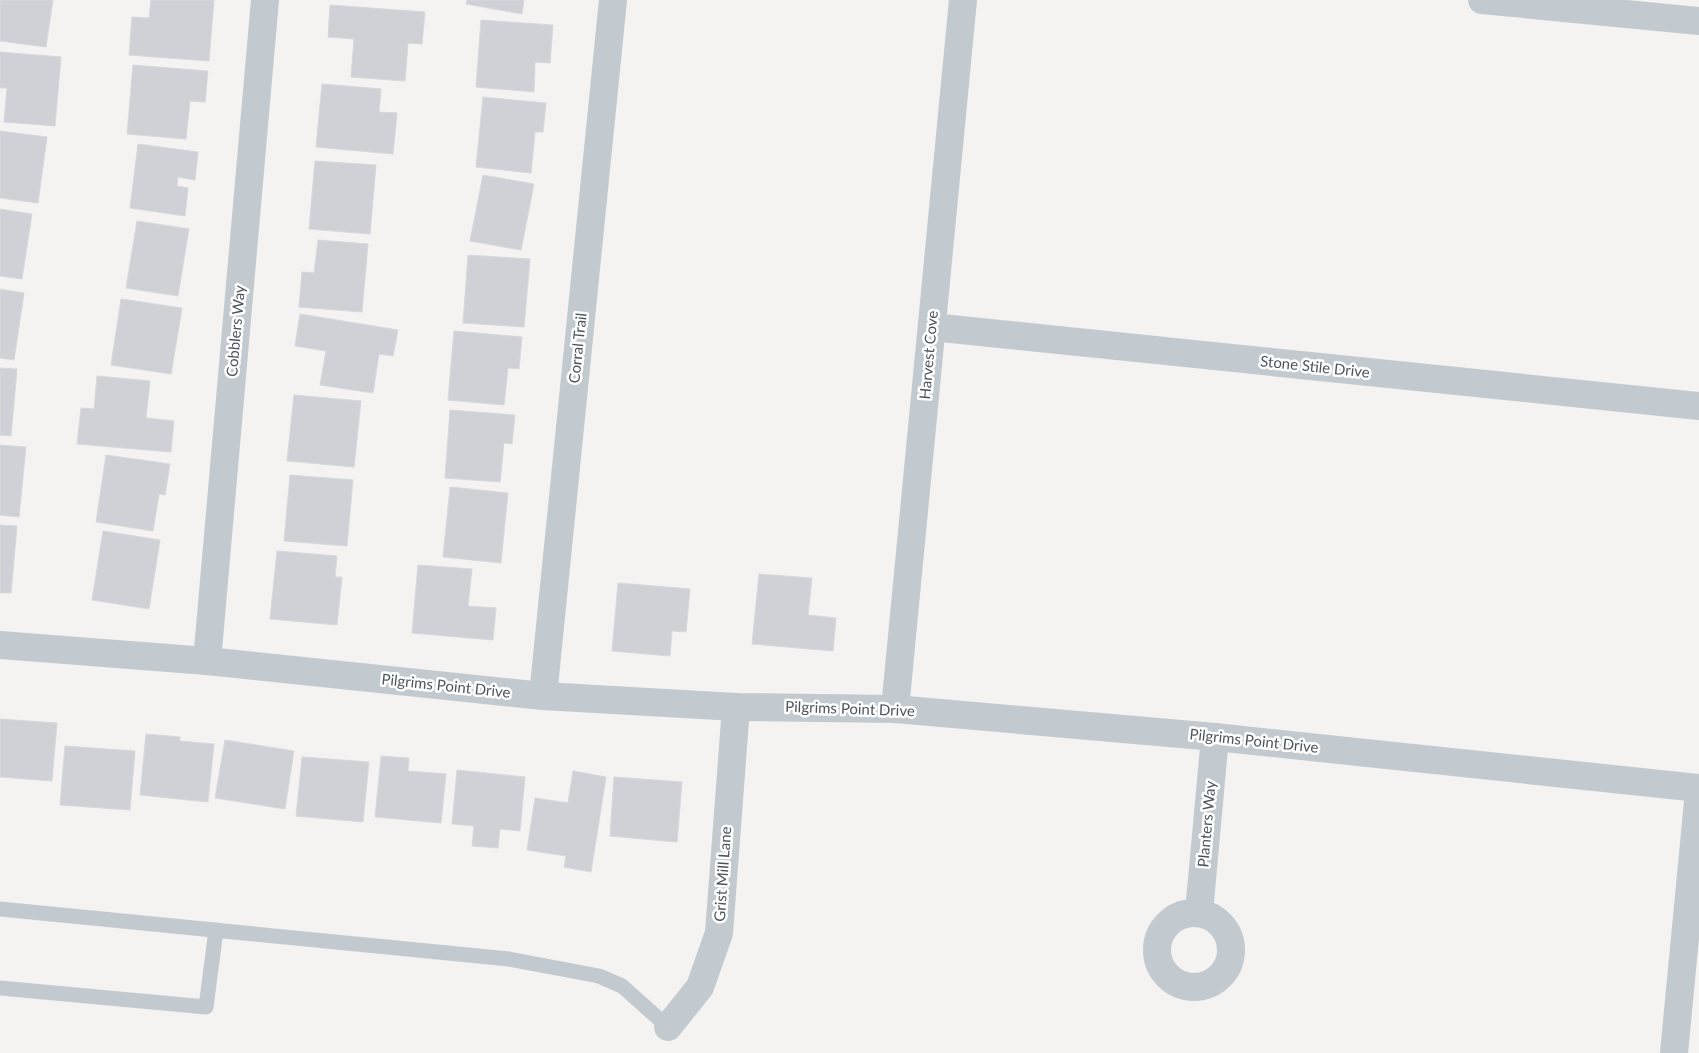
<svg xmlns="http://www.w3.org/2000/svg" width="1699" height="1053" font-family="Lato,sans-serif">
<rect width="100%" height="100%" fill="#f4f3f2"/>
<!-- building -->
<g fill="#d0d1d6" stroke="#d7d8dd">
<path d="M0 0H53L46 47 0 41Z"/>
<path d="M151 0H214L209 61 129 55 132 17 149 18Z"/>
<path d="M467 0H524L522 14 466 4Z"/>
<path d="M330 5 425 12 422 44 408 43 405 81 351 77 354 39 328 37Z"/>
<path d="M481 20 553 25 550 63 535 62 534 92 476 87Z"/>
<path d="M0 52 61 57 55 126 4 122 7 88H0Z"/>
<path d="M133 65 208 71 205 102 190 101 186 139 127 134Z"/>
<path d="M322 84 381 89 379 112 397 113 393 154 316 147Z"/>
<path d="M483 97 546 103 543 132H535L531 173 476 167Z"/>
<path d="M0 131 47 137 38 203 0 198Z"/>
<path d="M138 144 198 152 195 180 178 177 177 186 188 188 185 216 130 208Z"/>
<path d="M315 161 376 165 370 234 309 229Z"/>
<path d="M483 175 534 184 521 250 470 241Z"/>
<path d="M0 209 32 214 22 279 0 276Z"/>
<path d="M137 221 189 229 178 296 126 288Z"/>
<path d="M318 240 368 244 362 312 299 307 302 272 314 273Z"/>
<path d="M468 255 530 259 524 327 463 323Z"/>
<path d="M0 289 24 293 14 360 0 358Z"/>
<path d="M121 299 182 308 171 374 111 365Z"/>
<path d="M300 314 398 330 393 356 379 354 373 393 320 385 326 351 295 346Z"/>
<path d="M454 331 522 337 519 369 508 368 504 405 448 400Z"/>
<path d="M0 368 17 369 11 436 0 435Z"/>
<path d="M97 376 150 381 146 418 174 421 171 452 77 444 81 408 94 409Z"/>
<path d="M294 395 361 401 354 467 287 461Z"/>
<path d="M450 410 515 415 512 444 504 443 500 482 445 478Z"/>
<path d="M0 445 26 447 19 517 0 515Z"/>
<path d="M106 455 170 464 165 495 159 494 153 531 96 522Z"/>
<path d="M290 475 353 480 347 546 284 541Z"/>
<path d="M450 487 508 493 501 563 443 557Z"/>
<path d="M0 525 17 526 11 593H0Z"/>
<path d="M103 531 160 540 149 609 92 600Z"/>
<path d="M277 551 337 556 335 577H342L337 625 270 619Z"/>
<path d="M418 565 472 569 468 606 496 608 493 640 412 633Z"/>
<path d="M759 574 812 578 808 615 836 618 833 651 752 644Z"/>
<path d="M618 583 690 589 686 632 672 631 670 656 612 651Z"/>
<path d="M0 719 57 723 52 781 0 777Z"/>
<path d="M146 734 180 737V741L214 744 208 802 140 795Z"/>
<path d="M225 740 294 751 285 809 215 798Z"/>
<path d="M65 746 135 751 130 810 60 805Z"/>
<path d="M381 756 409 758 408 771 446 774 441 823 375 817Z"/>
<path d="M302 757 369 762 363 822 296 816Z"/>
<path d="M457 770 525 777 520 831 500 829 498 848 472 846 474 826 452 824Z"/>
<path d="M573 771 606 777 591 872 564 867 566 856 527 850 535 798 568 803Z"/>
<path d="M614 777 682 782 677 842 610 836Z"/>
</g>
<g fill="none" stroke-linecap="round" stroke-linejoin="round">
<!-- service -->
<g stroke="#c2c9cf" stroke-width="15">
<path d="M0 909 509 959 599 976 622 986 668 1027"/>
<path d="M0 988 206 1007 216 930"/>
</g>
<!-- minor -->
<g stroke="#c2c9cf" stroke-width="28">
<path d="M1482 0 1699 21"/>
<path d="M932 327 1699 406"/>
<path d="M207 661 265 0"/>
<path d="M543 696 613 0"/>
<path d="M895 709 963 0"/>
<path d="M1199 912 1215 737"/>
<circle cx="1194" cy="950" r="37"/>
<path d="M668 1027 700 987 719 933 736 707"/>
<path d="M1674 1053 1699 791"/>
</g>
<!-- tertiary -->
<path stroke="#c2c9cf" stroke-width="28" d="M0 645 207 661 543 696 736 707 895 709 1215 737 1699 788"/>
</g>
<g text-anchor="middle" stroke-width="5" stroke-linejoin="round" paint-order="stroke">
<!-- street labels -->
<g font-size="15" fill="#4c555e" stroke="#fff">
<text transform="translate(236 331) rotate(-85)" y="5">Cobblers Way</text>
<text transform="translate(578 348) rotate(-84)" y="5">Corral Trail</text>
<text transform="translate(929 355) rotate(-85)" y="5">Harvest Cove</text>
<text transform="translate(1315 367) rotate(6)" y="5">Stone Stile Drive</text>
<text transform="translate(446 686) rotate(6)" y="5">Pilgrims Point Drive</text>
<text transform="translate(850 709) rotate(2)" y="5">Pilgrims Point Drive</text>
<text transform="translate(1254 741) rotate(6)" y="5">Pilgrims Point Drive</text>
<text transform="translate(1207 824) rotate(-85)" y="5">Planters Way</text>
<text transform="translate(723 874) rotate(-86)" y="5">Grist Mill Lane</text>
</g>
</g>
</svg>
